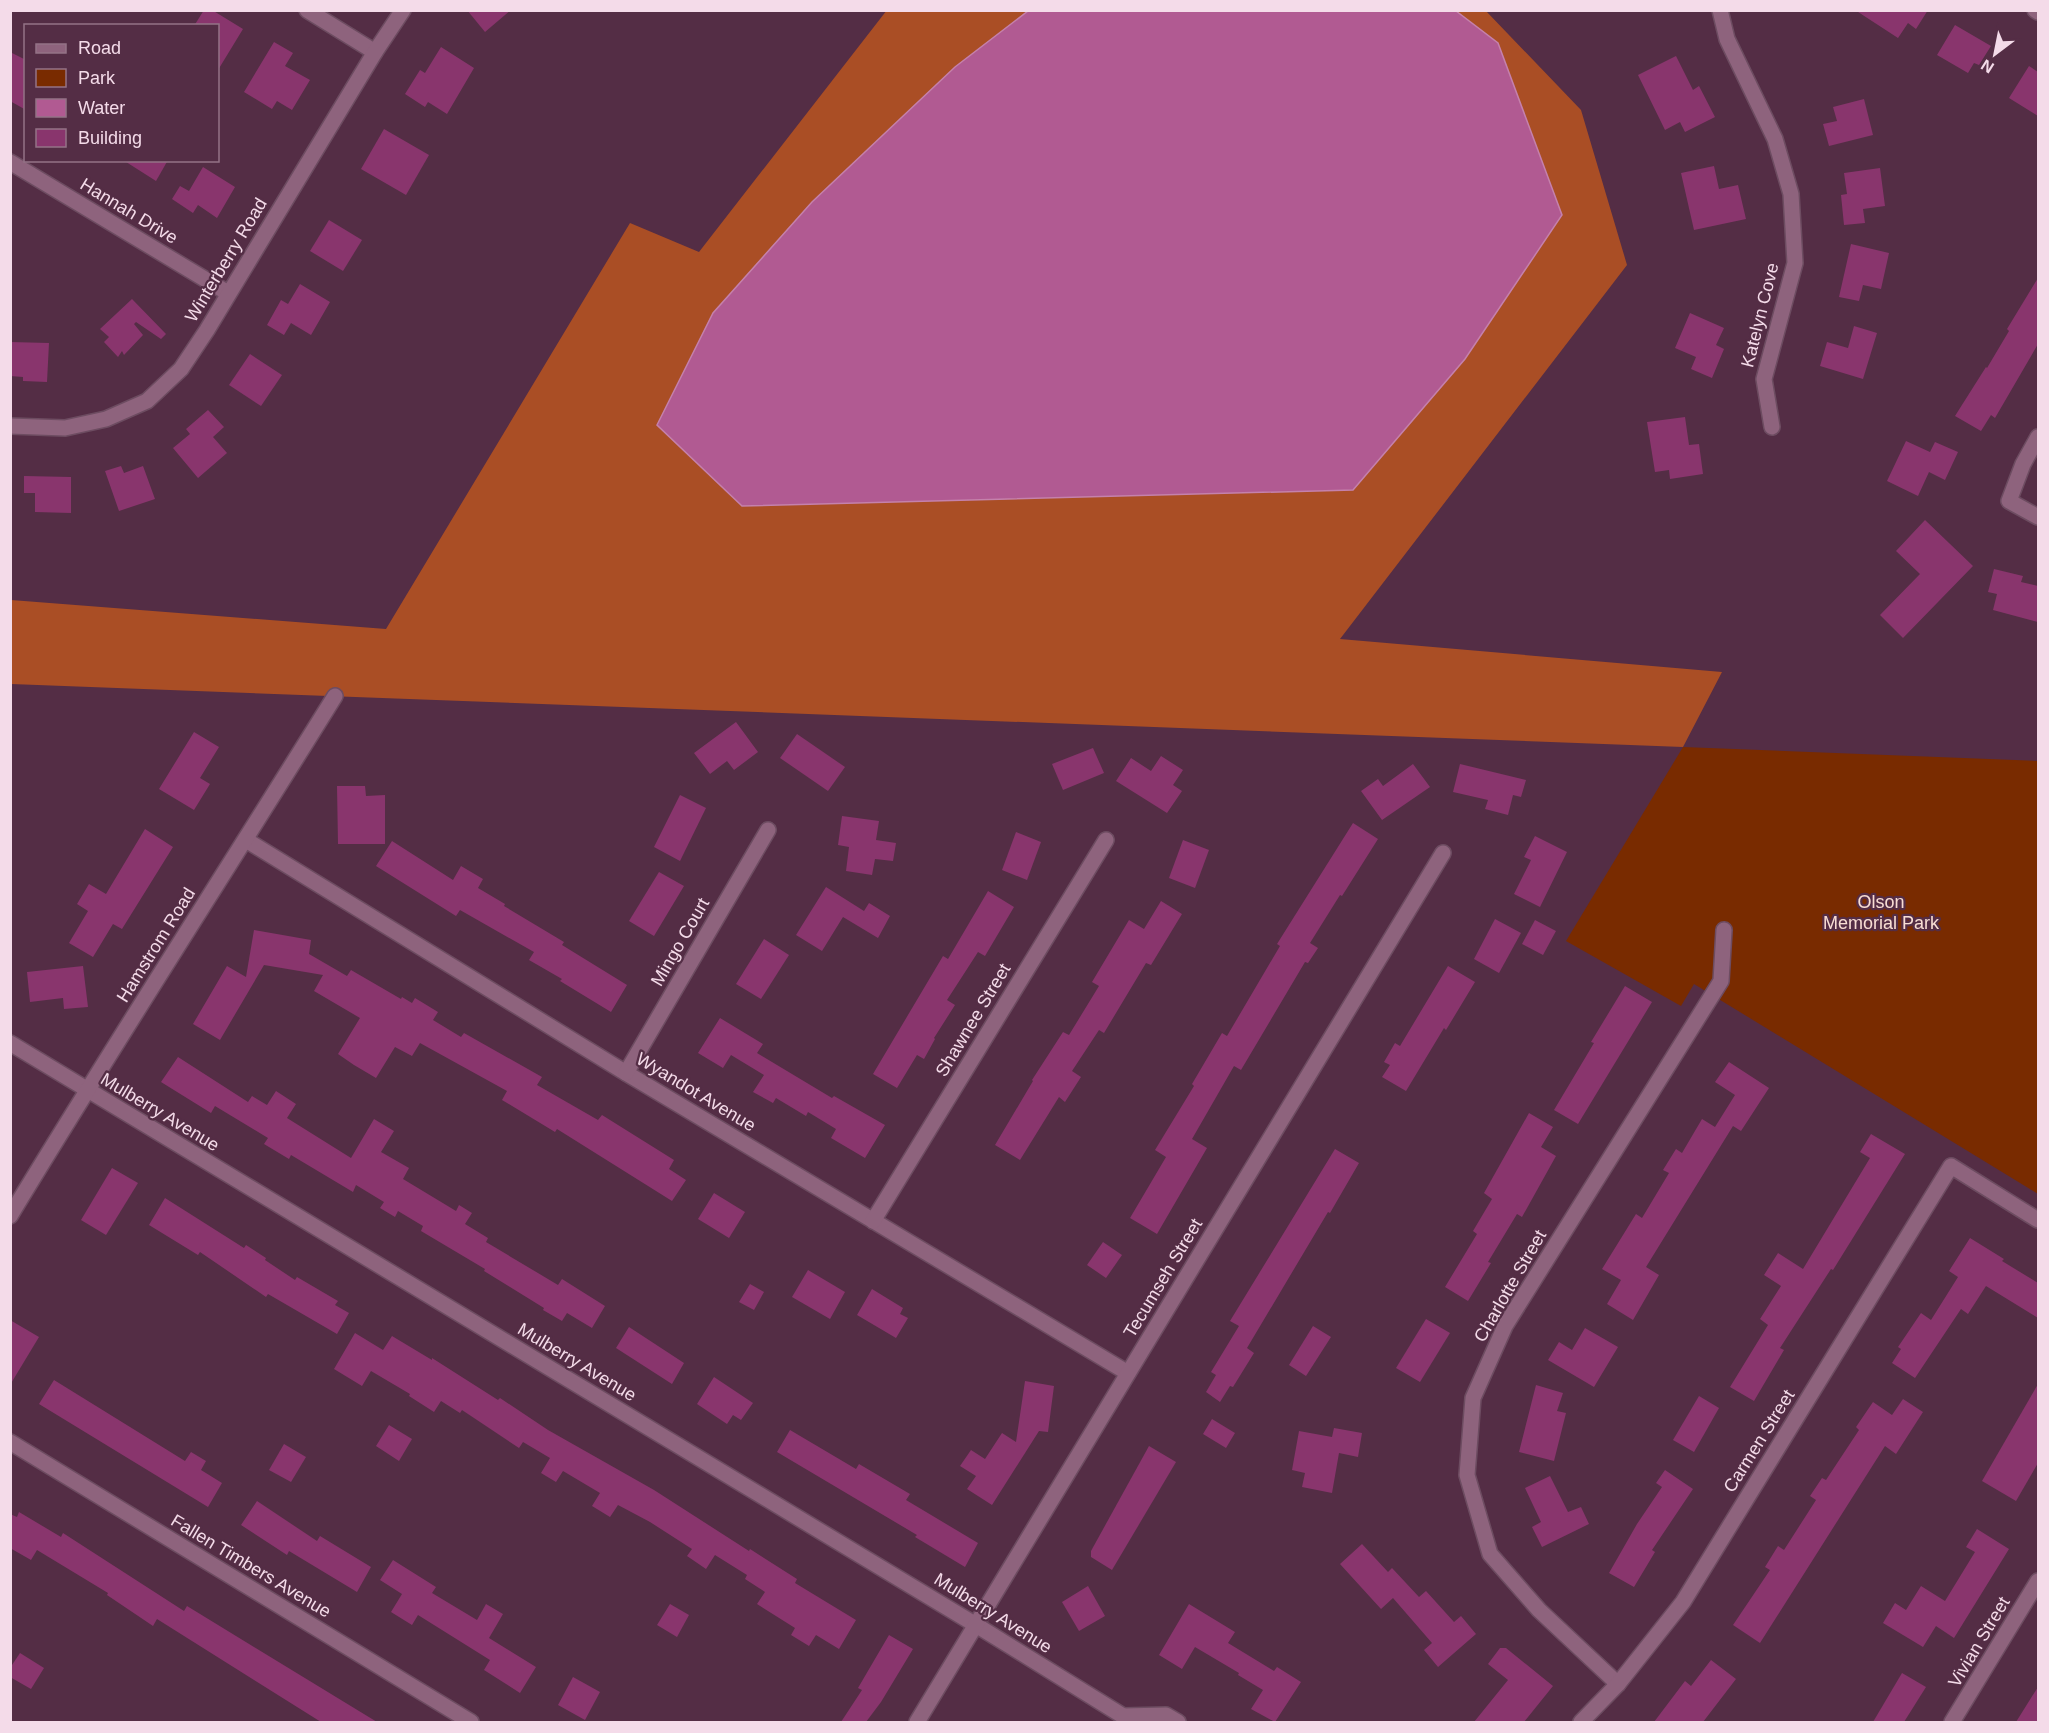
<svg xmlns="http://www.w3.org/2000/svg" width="2049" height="1733" font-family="Arial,sans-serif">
<rect width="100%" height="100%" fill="#542d45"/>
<!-- green -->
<path fill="#792b00" d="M1683 747 2038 761V1194L1694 984 1681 1006 1566 941Z"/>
<!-- forest -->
<path fill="#aa4e25" d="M887 10 1486 11 1581 110 1627 265 1340 639 1722 672 1683 747 11 684V600L386 629 630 223 699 252Z"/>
<!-- water -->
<path fill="#b15a92" stroke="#c581ac" stroke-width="1.5" d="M1028 11H1456L1498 43 1562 215 1465 359 1353 490 742 506 657 425 713 313 812 202 955 67Z"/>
<!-- building -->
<g fill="#89356d">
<path d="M204 10H212L243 29 218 70V26H194Z"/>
<path d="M467 10H511L485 32Z"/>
<path d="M1855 10H1928L1916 29 1908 23 1898 38Z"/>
<path d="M1955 25 1991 46 1979 65 1974 63 1968 73 1937 55Z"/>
<path d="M274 42 293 53 285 66 310 80 292 110 277 101 272 109 244 92Z"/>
<path d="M441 47 474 68 447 114 428 102 425 107 405 94 420 70 425 73Z"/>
<path d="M10 52 26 60V110L10 101Z"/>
<path d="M1676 56 1693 90 1699 86 1715 117 1685 132 1680 122 1665 130 1638 75Z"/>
<path d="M2029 66 2038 72V116L2009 98Z"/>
<path d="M1864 99 1873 135 1829 146 1823 124 1837 121 1833 107Z"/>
<path d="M384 129 429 155 406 195 361 169Z"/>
<path d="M123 160H168L156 181Z"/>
<path d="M1714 166 1719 189 1738 185 1746 219 1694 230 1681 173Z"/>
<path d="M203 167 235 187 217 218 198 205 193 213 172 199 180 186 189 191Z"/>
<path d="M1880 168 1885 206 1863 209 1865 223 1844 225 1841 195 1847 194 1844 173Z"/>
<path d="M329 220 362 240 343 271 310 251Z"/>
<path d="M1851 244 1889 253 1881 289 1863 285 1859 301 1839 297Z"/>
<path d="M2038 278V344L1995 418 1991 415 1981 431 1955 416 1986 367 1987 368 2009 331 2007 329Z"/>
<path d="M300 284 330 302 311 335 291 323 284 335 267 325 281 300 288 304Z"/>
<path d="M132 299 166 334 161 339 136 322 134 324 143 335 124 355 122 351 118 357 104 342 109 337 100 329Z"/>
<path d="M1690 313 1724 328 1716 345 1724 349 1712 378 1691 369 1696 357 1675 348Z"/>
<path d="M1854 326 1877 333 1863 379 1820 366 1827 342 1848 348Z"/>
<path d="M10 342 49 343 47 382 23 381V377L10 376Z"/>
<path d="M250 354 282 375 261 406 229 385Z"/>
<path d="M208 410 224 427 213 437 227 453 198 478 173 448 190 434 186 429Z"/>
<path d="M1685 417 1689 445 1699 444 1703 474 1670 479 1669 470 1655 472 1647 422Z"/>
<path d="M1906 441 1930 452 1935 442 1958 452 1945 480 1929 472 1918 496 1887 481Z"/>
<path d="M121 466 124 473 143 466 155 499 119 511 105 471Z"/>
<path d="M24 476 71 477V513L35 512V493H24Z"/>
<path d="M1925 520 1973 566 1903 638 1880 615 1920 574 1896 551Z"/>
<path d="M1994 569 2023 576 2021 582 2038 586V622L1993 610 1997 594 1988 592Z"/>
<path d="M736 722 758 752 734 770 727 761 710 774 694 753Z"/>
<path d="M194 732 219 747 200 778 210 784 194 810 159 789Z"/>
<path d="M797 734 845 767 828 791 780 758Z"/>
<path d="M1093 748 1104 773 1063 790 1052 764Z"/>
<path d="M1161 756 1183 770 1173 785 1182 791 1167 813 1116 781 1131 758 1151 771Z"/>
<path d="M1413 764 1430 787 1382 820 1361 791 1378 779 1383 786Z"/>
<path d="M1460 764 1526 780 1521 797 1513 795 1508 815 1485 809 1488 800 1453 792Z"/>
<path d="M337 786H365L366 796 385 795V844H338Z"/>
<path d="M680 795 706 808 680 861 654 847Z"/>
<path d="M842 816 879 821 876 840 896 843 893 861 875 859 872 875 846 871 849 847 838 845Z"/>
<path d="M1353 823 1378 839 1342 896 1340 895 1310 943 1318 948 1308 963 1305 962 1241 1070 1234 1066 1192 1139 1207 1148 1157 1234 1130 1218 1166 1157 1155 1150 1194 1086 1192 1084 1222 1033 1227 1036 1280 946 1277 944Z"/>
<path d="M145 829 173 847 122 929 113 924 93 957 69 943 88 911 77 904 89 884 106 894Z"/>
<path d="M1016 832 1041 842 1027 880 1002 870Z"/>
<path d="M1535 836 1567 852 1540 907 1514 894 1531 860 1524 857Z"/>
<path d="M1183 840 1209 850 1195 888 1169 878Z"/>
<path d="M392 841 453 880 461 866 483 879 478 888 505 904 504 906 564 942 562 945 627 985 611 1012 560 981 562 979 529 960 534 952 460 910 456 916 376 866Z"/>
<path d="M659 872 684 886 654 936 629 921Z"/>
<path d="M826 887 864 911 869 903 890 916 878 938 843 917 822 951 796 935Z"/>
<path d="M988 891 1014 907 985 956 978 952 947 1000 955 1005 934 1038 935 1039 924 1059 917 1055 897 1088 873 1074 943 956 948 959Z"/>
<path d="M1161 901 1182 914 1151 965 1146 963 1104 1033 1099 1030 1072 1071 1081 1077 1065 1102 1059 1097 1020 1160 995 1145 1033 1081 1032 1080 1063 1032 1069 1035 1099 986 1092 982 1129 920 1144 929Z"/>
<path d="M1495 919 1521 933 1499 973 1474 959Z"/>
<path d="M1535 920 1556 931 1543 955 1522 944Z"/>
<path d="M254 930 311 940 309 954 347 976 351 970 401 999 402 997 412 1003 415 998 438 1012 433 1020 461 1037 464 1033 542 1077 537 1085 598 1120 602 1115 674 1160 669 1169 686 1180 672 1201 557 1129 555 1132 502 1100 507 1091 420 1043 412 1056 395 1047 376 1078 354 1065 338 1054 360 1018 314 991 323 975 264 965 220 1040 193 1024 227 966 246 977Z"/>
<path d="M764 939 789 955 761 999 736 984Z"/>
<path d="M83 966 88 1007 64 1009 63 998 30 1002 27 972Z"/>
<path d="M1448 966 1475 982 1446 1030 1444 1028 1406 1091 1382 1077 1390 1065 1384 1062 1395 1043 1400 1046Z"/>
<path d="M1625 986 1652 1002 1578 1124 1554 1110 1594 1043 1591 1042Z"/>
<path d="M720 1018 763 1044 757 1053 832 1098 834 1096 885 1125 865 1158 831 1138 836 1129 808 1112 806 1116 776 1098 773 1103 753 1092 764 1075 731 1055 723 1068 698 1053Z"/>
<path d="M178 1057 248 1102 252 1096 267 1105 276 1091 296 1104 287 1118 351 1158 374 1119 394 1131 381 1152 409 1168 403 1179 456 1211 459 1205 472 1213 465 1224 488 1238 486 1242 558 1285 562 1279 605 1306 592 1328 567 1313 562 1321 543 1310 544 1308 484 1271 485 1269 421 1231 423 1226 398 1211 395 1217 380 1208 384 1202 356 1185 353 1192 291 1155 289 1159 264 1144 268 1138 215 1106 211 1113 161 1082Z"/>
<path d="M1729 1062 1769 1088 1741 1131 1733 1126 1646 1267 1659 1275 1633 1320 1607 1304 1621 1280 1602 1269 1636 1214 1642 1218 1669 1173 1663 1170 1676 1149 1682 1153 1702 1119 1715 1127 1735 1095 1715 1082Z"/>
<path d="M1529 1113 1553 1127 1541 1147 1556 1156 1522 1217 1517 1214 1488 1262 1491 1263 1468 1301 1445 1287 1477 1234 1473 1231 1492 1199 1484 1193Z"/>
<path d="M1871 1134 1905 1154 1833 1270 1831 1269 1780 1348 1784 1350 1754 1401 1730 1387 1768 1325 1760 1319 1781 1286 1764 1275 1778 1253 1803 1269 1870 1158 1860 1152Z"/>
<path d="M1335 1149 1359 1163 1330 1213 1328 1212 1247 1348 1254 1353 1233 1387 1230 1386 1220 1402 1206 1392 1216 1375 1211 1372 1239 1326 1230 1321Z"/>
<path d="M112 1168 138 1183 106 1235 81 1220Z"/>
<path d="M714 1193 745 1212 729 1238 698 1219Z"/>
<path d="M165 1198 244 1248 246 1245 266 1258 265 1260 295 1280 297 1277 338 1301 335 1305 349 1313 337 1334 268 1294 266 1297 200 1252 198 1255 149 1225Z"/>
<path d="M1970 1238 2004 1259 2002 1261 2038 1283V1318L1986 1286 1968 1314 1961 1309 1915 1378 1892 1363 1901 1349 1898 1347 1921 1313 1931 1320 1958 1277 1949 1271Z"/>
<path d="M1103 1242 1122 1255 1106 1278 1087 1265Z"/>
<path d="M808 1270 845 1292 830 1319 792 1297Z"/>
<path d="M750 1284 764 1292 754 1310 739 1302Z"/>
<path d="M872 1289 903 1308 900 1314 908 1318 896 1338 857 1315Z"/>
<path d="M1426 1319 1450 1333 1420 1382 1396 1368Z"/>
<path d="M10 1320 39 1337 10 1385Z"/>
<path d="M1313 1326 1331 1337 1306 1376 1289 1365Z"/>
<path d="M629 1327 684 1363 672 1384 616 1348Z"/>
<path d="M1585 1328 1618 1347 1594 1387 1548 1360 1559 1342 1572 1350Z"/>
<path d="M355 1333 383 1350 392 1336 432 1360V1358L498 1400 500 1398 548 1430 654 1490 749 1551 750 1549 797 1579 795 1583 856 1620 839 1649 816 1635 809 1646 791 1635 795 1628 757 1604 765 1592 745 1579 747 1575 715 1555 706 1569 687 1556 692 1549 650 1522 618 1505 610 1517 592 1506 600 1493 563 1471 556 1482 541 1473 550 1458 523 1442 519 1448 462 1410 460 1413 441 1401 434 1412 409 1396 410 1394 371 1371 362 1386 334 1369Z"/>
<path d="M714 1377 753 1403 741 1420 733 1415 727 1424 697 1404Z"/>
<path d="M54 1380 185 1461 191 1452 206 1461 201 1470 222 1483 208 1507 39 1404Z"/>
<path d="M1025 1381 1054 1386 1048 1432 1039 1431 992 1505 967 1489 976 1476 960 1466 971 1450 985 1459 1002 1433 1016 1442Z"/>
<path d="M2038 1384V1463L2016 1501 1982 1481Z"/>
<path d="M1536 1385 1563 1393 1557 1411 1566 1413 1554 1461 1519 1452Z"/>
<path d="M1699 1396 1719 1408 1694 1452 1673 1440Z"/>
<path d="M1903 1399 1923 1412 1896 1454 1885 1446 1760 1643 1733 1625 1770 1570 1765 1567 1778 1546 1784 1550 1816 1500 1810 1496 1822 1478 1826 1480 1859 1430 1856 1427 1873 1402 1892 1415Z"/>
<path d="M1212 1419 1235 1433 1226 1448 1203 1434Z"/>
<path d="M389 1425 412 1439 399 1461 376 1446Z"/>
<path d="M1334 1428 1362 1433 1358 1457 1339 1453 1332 1493 1302 1487 1305 1473 1292 1470 1299 1431 1332 1437Z"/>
<path d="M790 1430 856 1469 859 1464 910 1494 906 1500 978 1543 965 1567 915 1537 917 1535 777 1452Z"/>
<path d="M284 1444 306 1457 291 1482 269 1470Z"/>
<path d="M1149 1446 1176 1462 1112 1570 1091 1557V1551Z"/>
<path d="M1665 1470 1693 1489 1652 1550 1655 1552 1634 1587 1609 1573 1637 1524 1662 1487 1656 1483Z"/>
<path d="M1550 1476 1568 1512 1581 1507 1589 1524 1542 1547 1532 1527 1541 1522 1525 1488Z"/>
<path d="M257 1501 317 1541 320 1536 371 1567 357 1592 289 1551 287 1555 241 1525Z"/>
<path d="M19 1512 61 1537 63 1533 184 1611 187 1606 377 1722H321L157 1619 153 1626 107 1595 108 1593 37 1550 31 1560 10 1548V1514L17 1517Z"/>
<path d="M1977 1529 2009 1549 1954 1638 1936 1626 1923 1647 1883 1623 1895 1603 1906 1610 1921 1586 1945 1601 1975 1552 1966 1547Z"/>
<path d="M1362 1544 1388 1572 1392 1568 1419 1597 1426 1591 1454 1622 1461 1616 1476 1634 1438 1667 1424 1650 1432 1643 1393 1598 1381 1609 1340 1564Z"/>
<path d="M393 1560 436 1587 432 1593 477 1620 486 1604 503 1614 489 1638 536 1667 520 1693 484 1670 490 1660 418 1615 412 1625 391 1612 402 1594 380 1580Z"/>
<path d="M1088 1586 1105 1616 1079 1631 1062 1602Z"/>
<path d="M670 1604 689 1615 677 1637 657 1625Z"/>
<path d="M1189 1604 1235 1632 1228 1643 1274 1671 1277 1667 1301 1682 1275 1722 1251 1709 1263 1690 1238 1675 1239 1673 1195 1647 1182 1669 1159 1655Z"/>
<path d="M889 1635 913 1649 881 1702 866 1722H841L862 1690 858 1688Z"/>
<path d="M1500 1648H1506L1553 1686 1524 1722H1474L1508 1680 1488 1664Z"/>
<path d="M20 1653 44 1668 31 1689 10 1677V1668Z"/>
<path d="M1711 1660 1736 1679 1703 1722H1654L1685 1681 1691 1686Z"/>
<path d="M1902 1673 1926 1687 1904 1722H1873Z"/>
<path d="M573 1677 600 1692 585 1720 558 1705Z"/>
<path d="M2038 1687V1722H2016Z"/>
</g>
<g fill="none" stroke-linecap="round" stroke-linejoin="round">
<!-- minor casing -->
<g stroke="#6d4c61" stroke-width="18">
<g id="minor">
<path d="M307 10 375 52"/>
<path d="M1720 10 1727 39 1775 139 1791 194 1795 263 1764 379 1772 427"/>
<path d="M2035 10 2038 12"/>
<path d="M10 162 228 293"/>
<path d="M10 426 65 428 106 419 147 401 181 369 207 330 375 52 403 10"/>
<path d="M2038 437 2023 464 2009 501 2038 517"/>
<path d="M246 840 626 1073 1128 1373"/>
<path d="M10 1043 976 1625 1123 1716 1126 1722"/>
<path d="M626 1073 768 830"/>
<path d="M10 1216C116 1041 227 870 335 696"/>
<path d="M873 1221 1106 840"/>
<path d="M10 1442 471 1722"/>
<path d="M1618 1684 1539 1610 1490 1554 1467 1475 1473 1398 1505 1326 1721 981 1724 930"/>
<path d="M1123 1716 1166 1715 1178 1722"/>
<path d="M917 1722 1443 853"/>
<path d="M1581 1722 1618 1684 1683 1602 1951 1166 2038 1220"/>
<path d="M1952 1722 2038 1581"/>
</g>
</g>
<!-- minor -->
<use href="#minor" stroke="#8e637d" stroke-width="15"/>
</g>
<g text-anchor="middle" stroke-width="4.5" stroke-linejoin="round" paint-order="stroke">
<!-- street labels -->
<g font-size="18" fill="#f4dbe9" stroke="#542d45">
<text transform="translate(129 211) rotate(31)" y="6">Hannah Drive</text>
<text transform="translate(226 260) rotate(-59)" y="6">Winterberry Road</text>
<text transform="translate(1760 315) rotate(-76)" y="6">Katelyn Cove</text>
<text transform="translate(680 942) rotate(-60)" y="6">Mingo Court</text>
<text transform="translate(156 945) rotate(-58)" y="6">Hamstrom Road</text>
<text transform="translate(973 1020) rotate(-59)" y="6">Shawnee Street</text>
<text transform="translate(696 1092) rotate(31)" y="6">Wyandot Avenue</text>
<text transform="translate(160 1112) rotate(31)" y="6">Mulberry Avenue</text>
<text transform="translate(1163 1278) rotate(-59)" y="6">Tecumseh Street</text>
<text transform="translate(1510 1286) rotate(-60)" y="6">Charlotte Street</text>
<text transform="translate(577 1362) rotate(31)" y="6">Mulberry Avenue</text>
<text transform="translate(1759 1441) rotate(-58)" y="6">Carmen Street</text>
<text transform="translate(251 1566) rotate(31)" y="6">Fallen Timbers Avenue</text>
<text transform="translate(993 1613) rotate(32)" y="6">Mulberry Avenue</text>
<text transform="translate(1979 1642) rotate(-59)" y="6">Vivian Street</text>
</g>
<!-- park labels -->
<g font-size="18" fill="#f8ddd3" stroke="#542d45">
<text x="1881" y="908">Olson<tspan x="1881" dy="21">Memorial Park</tspan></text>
</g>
</g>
<!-- border -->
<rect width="2049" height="1733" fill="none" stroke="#f4dbe9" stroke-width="24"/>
<!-- legend -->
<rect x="24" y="24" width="195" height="138" fill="#542d45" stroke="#947387" stroke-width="1.5"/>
<rect x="36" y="44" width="30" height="9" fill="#8e637d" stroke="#947387" stroke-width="1.5"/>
<text x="78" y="54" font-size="18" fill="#f4dbe9">Road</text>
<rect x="36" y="69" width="30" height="18" fill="#792b00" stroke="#947387" stroke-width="1.5"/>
<text x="78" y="84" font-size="18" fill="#f4dbe9">Park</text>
<rect x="36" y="99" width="30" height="18" fill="#b15a92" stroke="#947387" stroke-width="1.5"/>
<text x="78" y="114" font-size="18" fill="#f4dbe9">Water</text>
<rect x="36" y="129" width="30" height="18" fill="#89356d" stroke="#947387" stroke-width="1.5"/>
<text x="78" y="144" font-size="18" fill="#f4dbe9">Building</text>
<!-- north arrow -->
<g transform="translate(1995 54) rotate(212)" stroke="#542d45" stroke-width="4.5" paint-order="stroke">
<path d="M0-4.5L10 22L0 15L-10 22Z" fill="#f4dbe9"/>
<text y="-9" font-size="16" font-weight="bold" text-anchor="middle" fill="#f4dbe9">N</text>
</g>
</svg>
